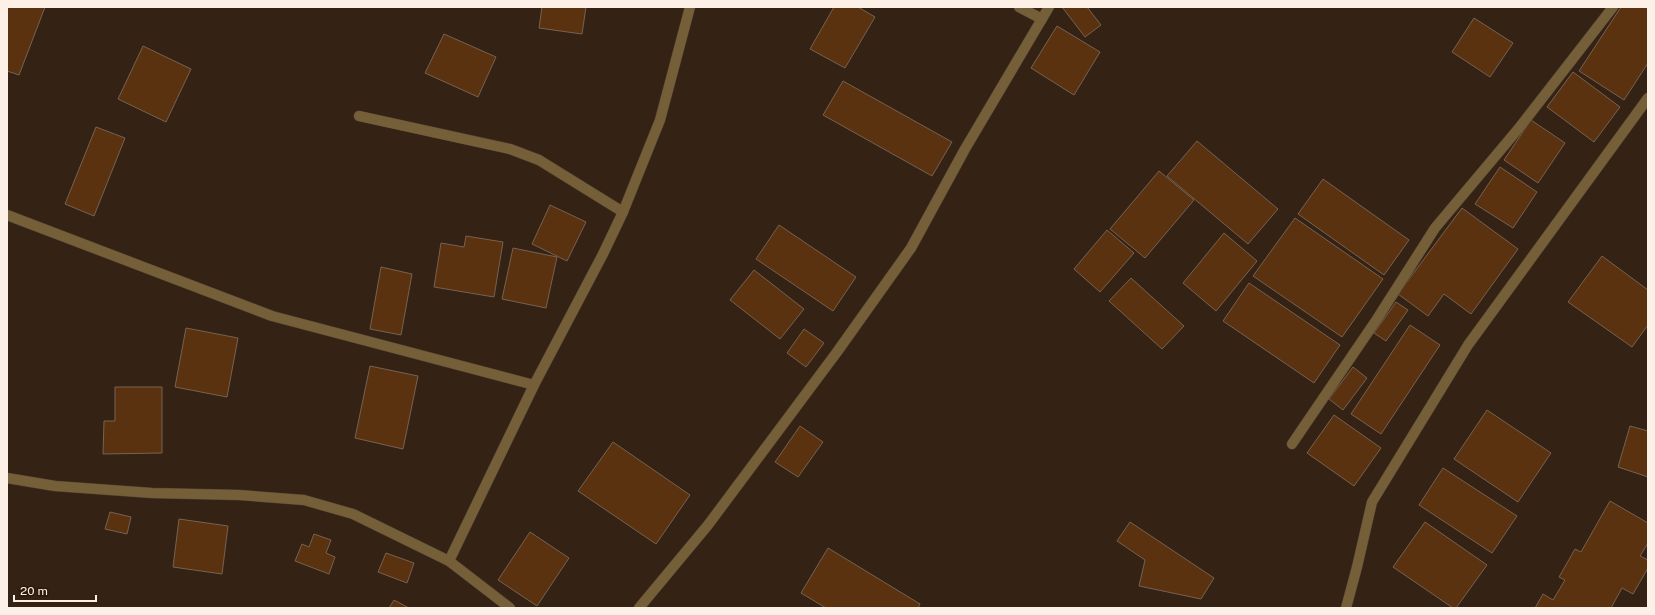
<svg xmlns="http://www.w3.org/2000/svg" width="1655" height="615" font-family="'Public Sans',sans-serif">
<rect width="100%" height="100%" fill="#342214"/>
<!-- building -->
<g fill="#5a320f" stroke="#776252">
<path d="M7 7H45L19 75 7 71Z"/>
<path d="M542 7H586L582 34 539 28Z"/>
<path d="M834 7H858L875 17 845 68 810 49Z"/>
<path d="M1062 7H1087L1101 25 1085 37Z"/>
<path d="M1621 7H1648V63L1624 100 1579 71Z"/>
<path d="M1474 18 1513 43 1490 77 1452 52Z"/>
<path d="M1057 26 1100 52 1074 95 1031 68Z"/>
<path d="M444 34 496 57 478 97 425 73Z"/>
<path d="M143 46 191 69 166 122 118 99Z"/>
<path d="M1573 72 1620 107 1594 142 1547 107Z"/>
<path d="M843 81 952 142 932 176 823 115Z"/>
<path d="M1531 120 1565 143 1538 183 1504 160Z"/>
<path d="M96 127 125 138 94 216 65 204Z"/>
<path d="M1197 141 1278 209 1248 244 1167 176Z"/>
<path d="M1500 167 1537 192 1513 228 1475 204Z"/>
<path d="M1159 171 1194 200 1145 258 1110 229Z"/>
<path d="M1323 179 1409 240 1384 275 1298 214Z"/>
<path d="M550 205 586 222 567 261 532 244Z"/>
<path d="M1462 208 1518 249 1471 314 1444 294 1428 316 1398 294Z"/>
<path d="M1295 218 1383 279 1342 337 1253 276Z"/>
<path d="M779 225 856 277 833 311 756 259Z"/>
<path d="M1107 230 1134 253 1100 292 1074 269Z"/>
<path d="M1224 233 1257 261 1216 311 1183 283Z"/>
<path d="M466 236 503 242 494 297 434 287 441 243 464 247Z"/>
<path d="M513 248 557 257 546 308 502 299Z"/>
<path d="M1602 256 1648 290V325L1632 347 1568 302Z"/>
<path d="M381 267 412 274 401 335 370 329Z"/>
<path d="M754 270 804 309 780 339 730 300Z"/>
<path d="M1131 278 1184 326 1162 349 1109 301Z"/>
<path d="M1249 283 1340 345 1314 383 1223 321Z"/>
<path d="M1396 302 1408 310 1386 341 1374 333Z"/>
<path d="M1410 325 1440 345 1381 434 1351 414Z"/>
<path d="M186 328 238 338 227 397 175 387Z"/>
<path d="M804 329 824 343 806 367 787 353Z"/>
<path d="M370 366 418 376 403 449 355 438Z"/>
<path d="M1353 367 1367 378 1343 410 1329 399Z"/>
<path d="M115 387H162V453L103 454 104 421H115Z"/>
<path d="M1487 410 1551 453 1518 502 1454 459Z"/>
<path d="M1334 415 1381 448 1354 486 1307 453Z"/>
<path d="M800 426 823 442 798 477 775 462Z"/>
<path d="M1630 426 1648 431V477L1618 467Z"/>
<path d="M613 442 690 495 656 544 578 491Z"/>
<path d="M1443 468 1517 516 1492 553 1419 505Z"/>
<path d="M1610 501 1648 523V543L1640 556 1648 560V568L1633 594 1622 588 1611 608H1535L1543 594 1553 600 1565 580 1559 577 1575 549 1581 552Z"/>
<path d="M110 512 131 517 127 534 105 529Z"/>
<path d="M179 519 228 526 222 574 173 567Z"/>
<path d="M1130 522 1214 578 1201 599 1139 586 1145 560 1117 541Z"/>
<path d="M1425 522 1487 565 1456 608H1453L1393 567Z"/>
<path d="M530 532 569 558 537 606 498 580Z"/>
<path d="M314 534 331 540 326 553 335 557 329 574 295 561 302 544 309 547Z"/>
<path d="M828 548 920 604 918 608H826L801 593Z"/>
<path d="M386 553 414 563 407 583 378 572Z"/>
<path d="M394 600 409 608H389Z"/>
</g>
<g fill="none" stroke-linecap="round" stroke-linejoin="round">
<!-- minor casing -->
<g stroke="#503f32" stroke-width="11">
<g id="minor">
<path d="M1019 7 1042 19"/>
<path d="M359 116 510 149 539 160 623 212"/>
<path d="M7 215 272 316 534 385"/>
<path d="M1292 444 1377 319 1435 228 1519 128 1613 7"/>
<path d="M7 478 55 486 152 493 239 495 304 500 353 514 449 561 510 608"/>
<path d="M449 561 534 385 603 254 623 212 660 120 690 7"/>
<path d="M639 608 708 525 837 352 911 248 965 149 1049 7"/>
<path d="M1346 608 1357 567 1372 502 1468 345 1648 98"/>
</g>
</g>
<!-- minor -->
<use href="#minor" stroke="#755f39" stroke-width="10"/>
</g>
<!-- border -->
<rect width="1655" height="615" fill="none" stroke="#fcf0e7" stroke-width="16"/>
<!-- scale -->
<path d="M14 595v6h82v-6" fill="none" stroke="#fcf0e7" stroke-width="2"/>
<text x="20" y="595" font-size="12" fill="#fcf0e7" stroke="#2a190b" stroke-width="3" paint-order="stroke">20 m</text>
</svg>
